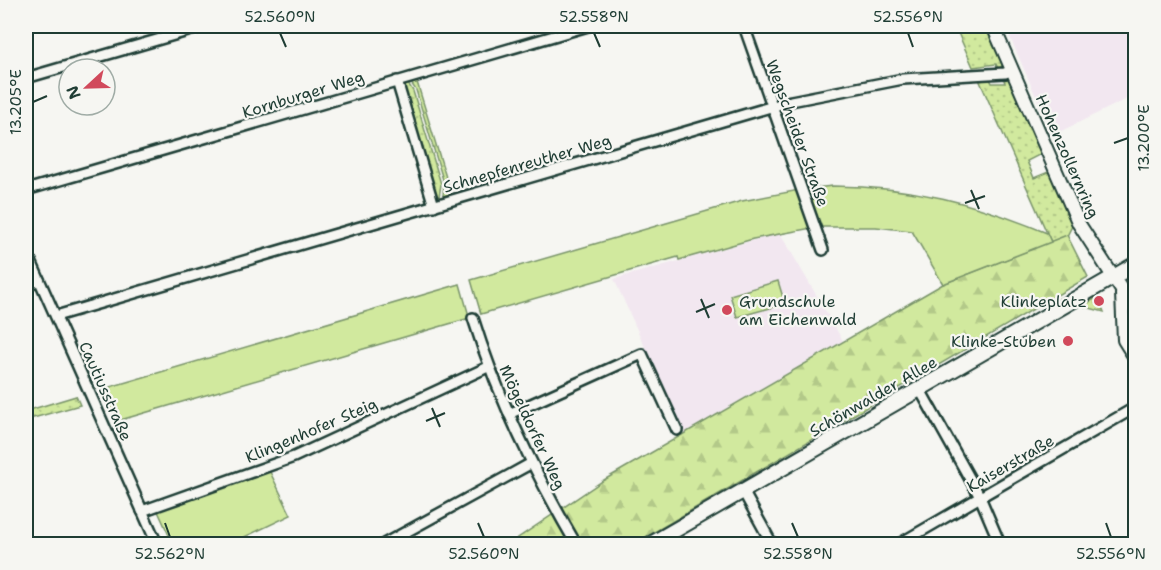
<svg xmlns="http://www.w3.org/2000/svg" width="1161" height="570" font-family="'Shantell Sans',sans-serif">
<defs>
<pattern id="grass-dots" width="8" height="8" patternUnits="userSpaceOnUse" patternTransform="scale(1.5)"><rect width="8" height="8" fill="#d1e99e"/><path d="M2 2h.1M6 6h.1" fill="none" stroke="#b3c989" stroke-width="1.8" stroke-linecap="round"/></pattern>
<pattern id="forest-firs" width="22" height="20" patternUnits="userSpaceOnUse" patternTransform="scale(1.5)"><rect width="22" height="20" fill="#d1e99e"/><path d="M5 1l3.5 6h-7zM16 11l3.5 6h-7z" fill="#b3c989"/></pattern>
</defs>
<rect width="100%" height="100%" fill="#f6f6f2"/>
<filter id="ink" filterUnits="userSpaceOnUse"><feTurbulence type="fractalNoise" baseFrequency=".0167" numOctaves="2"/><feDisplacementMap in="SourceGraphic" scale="12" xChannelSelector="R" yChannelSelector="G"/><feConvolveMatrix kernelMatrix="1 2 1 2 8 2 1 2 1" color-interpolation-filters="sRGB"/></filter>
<g filter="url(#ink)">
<!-- built -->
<g fill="#f2e7f0">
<path d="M1005 26H1135V95L1053 135Z"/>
<path d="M780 233 843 341 684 433 614 279Z"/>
</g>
<!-- grass -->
<g fill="url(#grass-dots)" stroke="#789369" stroke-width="1.5">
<path d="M955 26H987L1002 61V68L998 69 996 64 973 67Z"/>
<path d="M978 77H989L992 83H1005L1003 77 1009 79 1043 153 1027 161 1034 178 1051 171 1074 222 1067 236 1051 242Z"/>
<path d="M407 82 413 91 441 184 439 197 434 193 402 90Z"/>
<path d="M417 82 451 194 443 196 444 183 416 90 411 83Z"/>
<path d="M1098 297 1104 312 1082 306Z"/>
<path d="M76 396 80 405 26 420V411Z"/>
</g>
<!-- forest -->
<path fill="url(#forest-firs)" stroke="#789369" stroke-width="1.5" d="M1067 235 1088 277 634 544H509L604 480 943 284Z"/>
<!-- garden -->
<g fill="#d1e99e" stroke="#789369" stroke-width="1.5">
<path d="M833 186C915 187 972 202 1047 233L1051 242 943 284 912 231 876 227H819L805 189Z"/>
<path d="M799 190 812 228 753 239 679 260 678 257 481 314 471 280 742 201Z"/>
<path d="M778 281 785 304 737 317 730 295Z"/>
<path d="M460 284 469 316 466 319 117 421 103 389Z"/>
<path d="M269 470 291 515 236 541 237 544H173L157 509Z"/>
</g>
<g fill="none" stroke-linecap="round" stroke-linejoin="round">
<!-- minor casing -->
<g stroke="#1f3d34" stroke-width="14">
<g id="minor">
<path d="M744 26 823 250"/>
<path d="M26 78 205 26"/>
<path d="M397 81 434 206"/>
<path d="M26 190 588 26"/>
<path d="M26 250 157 544"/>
<path d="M26 286 39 280"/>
<path d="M56 316 791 101 903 79 1005 73 1012 70"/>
<path d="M473 318C498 399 534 472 576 544"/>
<path d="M919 388 980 497 1000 544"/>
<path d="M509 414 642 354 677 430"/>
<path d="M743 491 772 544"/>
<path d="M142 511 294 457 488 367"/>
<path d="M384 544 530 464"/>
<path d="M899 544 1136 407"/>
</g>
</g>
<!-- tertiary casing -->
<g stroke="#1f3d34" stroke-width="16">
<g id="tertiary">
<path d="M993 26 1079 224 1136 312"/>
<path d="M1122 294 1124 340 1136 359"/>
</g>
</g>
<!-- secondary casing -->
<g stroke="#1f3d34" stroke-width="18">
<path id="secondary" d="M651 544 1136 264"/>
</g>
<!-- minor -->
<use href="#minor" stroke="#f6f6f2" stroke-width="9"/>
<!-- tertiary -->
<use href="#tertiary" stroke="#f6f6f2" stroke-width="12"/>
<!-- secondary -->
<use href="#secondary" stroke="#f6f6f2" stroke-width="14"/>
</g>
</g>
<!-- ticks -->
<path fill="none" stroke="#1f3d34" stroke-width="2" d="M280 33 286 47M594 33 600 47M908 33 913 47M33 102 47 96M1114 143 1128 138M971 190 979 209M965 203 985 196M701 299 709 318M696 312 715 304M432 408 440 427M426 421 445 413M165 523 170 537M478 523 484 537M792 523 798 537M1106 523 1111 537"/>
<!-- markers -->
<g fill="#d1495b" stroke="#f6f6f2" stroke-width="2">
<circle cx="1099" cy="301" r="6"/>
<circle cx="727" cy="310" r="6"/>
<circle cx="1068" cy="341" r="6"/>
</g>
<g text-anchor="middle" stroke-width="4.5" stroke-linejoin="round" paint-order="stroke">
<!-- street labels -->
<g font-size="16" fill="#1f3d34" stroke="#f6f6f2">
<text transform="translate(303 94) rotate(-17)" y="6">Kornburger Weg</text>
<text transform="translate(798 133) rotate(70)" y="6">Wegscheider Straße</text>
<text transform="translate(1068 156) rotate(66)" y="6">Hohenzollernring</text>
<text transform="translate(527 163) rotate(-16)" y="6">Schnepfenreuther Weg</text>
<text transform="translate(106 391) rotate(66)" y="6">Cautiusstraße</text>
<text transform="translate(873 396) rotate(-30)" y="6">Schönwalder Allee</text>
<text transform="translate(533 427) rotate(65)" y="6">Mögeldorfer Weg</text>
<text transform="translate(311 430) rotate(-23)" y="6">Klingenhofer Steig</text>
<text transform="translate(1010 463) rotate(-30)" y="6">Kaiserstraße</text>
</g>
<!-- poi labels -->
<g font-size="16" fill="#1f3d34" stroke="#f6f6f2" text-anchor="end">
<text x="739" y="307" text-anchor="start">Grundschule<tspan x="739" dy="18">am Eichenwald</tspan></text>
<text x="1087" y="307">Klinkeplatz</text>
<text x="1056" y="347">Klinke-Stuben</text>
</g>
</g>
<!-- margin -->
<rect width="1161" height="570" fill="none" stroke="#f6f6f2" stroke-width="66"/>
<!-- north arrow -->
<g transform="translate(87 87) rotate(248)"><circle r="28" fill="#f6f6f2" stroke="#a0aca6" stroke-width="1.5"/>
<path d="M0-4.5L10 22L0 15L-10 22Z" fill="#d1495b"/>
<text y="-9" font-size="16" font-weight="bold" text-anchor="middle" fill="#1f3d34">N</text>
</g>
<rect x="33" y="33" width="1095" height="504" fill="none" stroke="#1f3d34" stroke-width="2"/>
<g font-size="15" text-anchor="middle" fill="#1f3d34">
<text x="280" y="22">52.560°N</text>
<text x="594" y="22">52.558°N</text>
<text x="908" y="22">52.556°N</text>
<text transform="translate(16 102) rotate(-90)" y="5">13.205°E</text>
<text transform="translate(1144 138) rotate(-90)" y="5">13.200°E</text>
<text x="170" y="559">52.562°N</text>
<text x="484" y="559">52.560°N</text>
<text x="798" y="559">52.558°N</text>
<text x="1111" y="559">52.556°N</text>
</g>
</svg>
